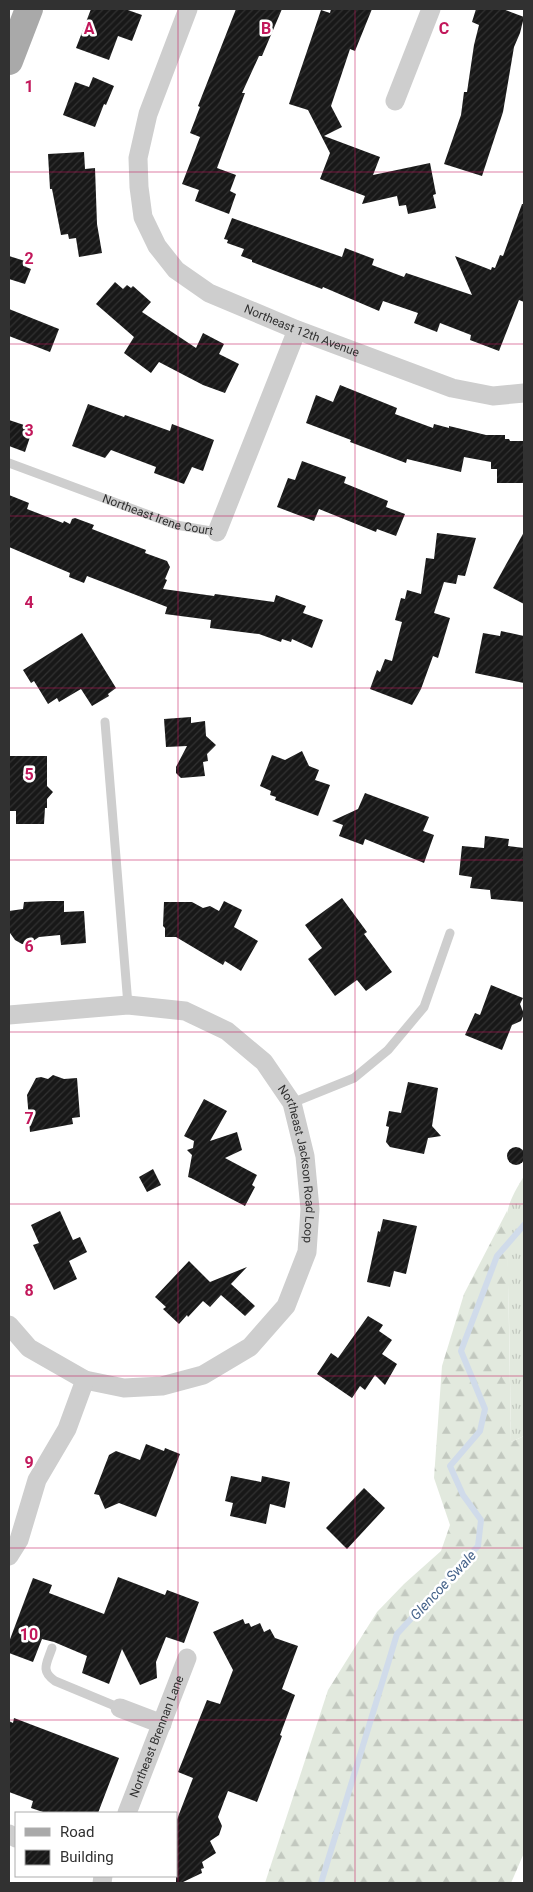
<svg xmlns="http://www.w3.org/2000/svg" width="533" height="1892" font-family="Roboto,sans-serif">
<defs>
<pattern id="grass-tufts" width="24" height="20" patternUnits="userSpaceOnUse" patternTransform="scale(1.25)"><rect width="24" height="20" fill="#e2e9de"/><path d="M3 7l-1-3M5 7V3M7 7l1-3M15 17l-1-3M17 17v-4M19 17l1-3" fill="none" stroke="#c2c8bf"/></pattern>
<pattern id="forest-firs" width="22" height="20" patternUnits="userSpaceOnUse" patternTransform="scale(1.25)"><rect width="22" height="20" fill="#e2e9de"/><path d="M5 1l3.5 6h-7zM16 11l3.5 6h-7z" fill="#c2c8bf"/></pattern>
<pattern id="building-hatch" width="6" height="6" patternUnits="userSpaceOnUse" patternTransform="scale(1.25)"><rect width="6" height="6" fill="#181818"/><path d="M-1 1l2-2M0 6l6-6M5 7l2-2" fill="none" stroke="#313131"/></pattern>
</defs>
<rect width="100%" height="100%" fill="#fff"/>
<!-- grass -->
<path fill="url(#grass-tufts)" d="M524 1176V1436L511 1442 509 1317 506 1222C507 1204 515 1191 524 1176Z"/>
<!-- forest -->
<path fill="url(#forest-firs)" d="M507 1211 511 1442 524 1436V1853L511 1883H265L328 1690 377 1612 404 1584 441 1551 450 1525 434 1478 442 1366 464 1294Z"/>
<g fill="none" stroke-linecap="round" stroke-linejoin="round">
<!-- stream -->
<path stroke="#d0dbea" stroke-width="6" d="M321 1883 397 1634 478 1546 481 1520 463 1495 450 1466 480 1431 485 1409 461 1351 497 1256 524 1225"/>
</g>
<!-- building -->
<g fill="url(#building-hatch)">
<path d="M91 9H125L142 15 132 41 118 36 109 60 76 48Z"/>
<path d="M236 9H282L262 56H259L242 93H245L217 168 236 175 230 191 236 194 229 214 195 201 199 190 182 184 200 137 190 133 200 107 198 106Z"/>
<path d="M331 9H372L355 51 350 49 331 106 342 127 324 136 380 157 373 175 430 163 436 194 433 195 436 208 408 214 406 205 399 206 397 196 362 204 365 196 320 179 330 153 308 110 289 104 321 10 330 13Z"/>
<path d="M476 9H503L524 17 520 33 514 47 503 112 482 176 444 164 461 115 464 92H467L474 45 479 25 472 22Z"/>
<path d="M93 77 114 86 106 105 104 104 95 127 63 115 75 82 89 87Z"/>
<path d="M84 152 85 169 95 168 97 224 102 253 79 257 76 238 69 239 68 234 61 235 52 189H50L48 154Z"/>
<path d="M522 204H524V302L519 300 499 351 470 340 471 335 440 323 437 332 414 323 418 313 383 301 379 311 323 287 322 289 252 262V260L241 256 244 249 227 243 228 240 224 239 232 218 342 257 345 248 374 259 372 265 404 277 406 273 472 295 455 256 491 270 492 267 495 268 500 255 503 256Z"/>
<path d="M9 256 28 262 26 267 31 269 25 284 9 279Z"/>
<path d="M115 282 123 289 127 285 131 288 133 286 151 302 142 312 196 348 203 333 224 344 219 354 239 364 225 393 203 385 159 362 151 373 124 353 134 337 96 304Z"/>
<path d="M9 309 59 329 50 352 9 336Z"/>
<path d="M340 385 397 408 395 414 433 428 434 424 449 428V426L486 435H505V439H509L510 441H524V483H497V469H491V462L464 457 461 472 407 459 406 463 350 442 351 440 306 423 316 395 333 402Z"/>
<path d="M88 404 124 417 125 415 170 431 172 424 214 440 203 471 192 467 184 484 154 473 156 467 111 450 105 458 72 446Z"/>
<path d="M9 420 33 428 25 452 9 446Z"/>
<path d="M302 461 346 477 344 483 388 501 386 507 405 514 396 536 377 529 376 532 319 509 314 521 277 507 288 478 295 480Z"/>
<path d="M9 495 29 503 27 509 63 523 64 521 70 524 72 519 75 518 94 525 92 529 146 550 145 553 167 561 170 567 165 579 167 580 163 589 214 596 215 594 274 602 276 595 306 606 303 613 323 620 312 648 292 639 291 642 282 639 281 642 259 634 210 628 211 620 165 614 167 607 87 576 84 583 69 577 70 573 9 547Z"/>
<path d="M524 532V604L493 588Z"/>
<path d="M437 533 476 538 465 576 458 575 456 584 444 582 434 613 450 618 438 658 433 656 421 689 412 705 370 689 377 670 380 672 385 659 392 661 402 622 395 620 401 598 405 599 407 590 421 594 426 558 434 559Z"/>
<path d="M501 631 524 636V683L475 673 483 633 500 636Z"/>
<path d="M82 633 116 688 108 694 109 696 92 706 81 689 59 702 57 698 48 704 34 681 31 683 23 670Z"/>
<path d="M191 717V723L205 721 206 736 216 745 207 754 208 761 203 762 205 776 181 778 176 773V767L187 746 166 747 164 719Z"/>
<path d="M302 751 309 766 319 770 315 780 330 785 318 816 275 800 276 797 270 795 271 791 260 786 272 755 285 760Z"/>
<path d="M9 756H47V786L53 792 47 799V808H45L44 824H16V811H9Z"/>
<path d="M365 793 429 817 423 831 434 835 424 863 365 839 363 845 339 836 343 825 332 821 358 809Z"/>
<path d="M485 836 509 839 508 846 524 848V902L491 899 490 890 470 888 472 877 459 875 462 846 484 848Z"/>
<path d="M342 898 367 932 364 934 392 972 366 991 357 980 335 996 308 959 322 948 305 925Z"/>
<path d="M49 901H64V912L84 911 86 943 61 945 60 935 39 937 30 943 22 944 15 940 10 933 9 911 23 909 24 902Z"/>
<path d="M224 901 242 910 234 927 258 941 241 971 225 961 223 965 176 937H165V928L163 926 164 902H192L203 908 210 906 219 911Z"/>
<path d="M491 985 523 998 520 1004 524 1014 521 1021 512 1025 502 1050 465 1035 475 1013 480 1015Z"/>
<path d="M53 1075 64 1079 77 1078 80 1117 72 1118 73 1124 30 1132 27 1095 36 1078 41 1077 48 1079Z"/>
<path d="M408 1082 438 1088 432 1126 441 1136 428 1138 424 1154 390 1147 386 1142 389 1127 386 1126 389 1111 401 1113Z"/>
<path d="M204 1099 227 1111 210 1141 237 1132 242 1150 225 1158 257 1175 252 1185 255 1187 245 1206 191 1178 188 1177 192 1155 187 1150 193 1148 194 1141 184 1136Z"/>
<circle cx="516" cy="1156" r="9"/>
<path d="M153 1169 161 1185 147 1192 139 1177Z"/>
<path d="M60 1211 73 1240 80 1237 87 1252 69 1261 77 1279 54 1290 33 1245 39 1243 31 1225Z"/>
<path d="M383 1219 417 1226 406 1274 394 1271 390 1287 367 1282 378 1231 380 1232Z"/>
<path d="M189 1261 210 1282 247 1267 231 1284 255 1306 245 1316 221 1295 210 1307 203 1301 188 1317 187 1315 179 1324 163 1309 166 1307 155 1297Z"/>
<path d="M368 1316 383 1325 379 1331 392 1340 382 1354 397 1364 385 1385 375 1375 365 1390 360 1386 352 1398 317 1374 331 1353 338 1358Z"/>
<path d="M146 1444 164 1451 165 1448 180 1454 156 1517 119 1503 105 1509 99 1495 94 1494 109 1455 116 1451 140 1460Z"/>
<path d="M231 1476 261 1482 262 1476 290 1482 285 1508 270 1504 266 1524 230 1516 233 1503 225 1501Z"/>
<path d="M364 1488 385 1508 347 1549 326 1528Z"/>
<path d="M118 1577 165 1595 167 1590 199 1602 184 1643 166 1637 156 1662 157 1678 140 1685 122 1649 109 1684 82 1673 87 1656 54 1642 42 1639 33 1662 9 1653V1642L33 1578 52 1585 49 1593 104 1614Z"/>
<path d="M243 1619 245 1624 249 1623 251 1627 260 1623 264 1632 270 1629 275 1638 298 1646 282 1689 295 1695 280 1735 282 1736 257 1802 228 1791 218 1817 222 1826 219 1835 210 1841 216 1853 202 1862 204 1868 201 1869 202 1873 181 1883H176V1822L193 1778 178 1772 207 1700 220 1704 233 1670 213 1632Z"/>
<path d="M14 1718 119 1758 98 1813H46L31 1808 33 1801 9 1792V1721L13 1723Z"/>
</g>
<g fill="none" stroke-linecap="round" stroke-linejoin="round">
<!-- lane -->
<g stroke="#cecece" stroke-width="9">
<path id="s1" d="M9 463 176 525 217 532"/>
<path d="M105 722 128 1005"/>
<path d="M292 1103 354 1078 388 1050 424 1007 450 933"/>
<path d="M52 1648C47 1663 40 1671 55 1681L120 1708"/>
</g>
<!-- street -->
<g stroke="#cecece" stroke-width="19">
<path id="s2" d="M188 9 148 114 138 158 139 187 143 217 157 246 176 270 209 293 297 330 452 388 493 396 524 393"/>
<path d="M395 101 431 9"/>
<path d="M217 532 297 330"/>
<path id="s3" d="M9 1015 128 1005 185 1011 227 1031 264 1062 292 1103 305 1156 310 1209 307 1252 286 1306 250 1347 203 1375 162 1386 124 1388 85 1380 29 1348 9 1325"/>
<path d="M9 1556 19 1540 37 1480 67 1429 85 1380"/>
<path d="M120 1708 162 1724"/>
<path id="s4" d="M127 1813 187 1658"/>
<path d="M9 1834 16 1838"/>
<path d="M102 1883 103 1876"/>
</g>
<!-- primary -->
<path stroke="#a9a9a9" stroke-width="28" d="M9 61 29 9"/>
</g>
<!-- grid -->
<path fill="none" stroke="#c2185b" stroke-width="1" stroke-opacity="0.55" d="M178 9V1883M355 9V1883M9 172H524M9 344H524M9 516H524M9 688H524M9 860H524M9 1032H524M9 1204H524M9 1376H524M9 1548H524M9 1720H524"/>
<g text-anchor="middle" stroke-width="5" stroke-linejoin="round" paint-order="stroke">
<!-- street labels -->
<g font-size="12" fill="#313131" stroke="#fff">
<text dy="4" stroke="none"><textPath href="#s2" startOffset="420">Northeast 12th Avenue</textPath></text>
<text dy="4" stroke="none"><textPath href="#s1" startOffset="158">Northeast Irene Court</textPath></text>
<text dy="4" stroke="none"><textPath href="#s3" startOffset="382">Northeast Jackson Road Loop</textPath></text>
<text dy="4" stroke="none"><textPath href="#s4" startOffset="82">Northeast Brennan Lane</textPath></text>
</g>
<!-- water labels -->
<g font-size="14" font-style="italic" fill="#47648b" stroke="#fff">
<text transform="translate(443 1585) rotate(-47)" y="5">Glencoe Swale</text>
</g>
</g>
<g font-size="16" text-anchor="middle" font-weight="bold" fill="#c2185b" stroke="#fff" stroke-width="5" stroke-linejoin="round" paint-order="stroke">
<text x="89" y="34">A</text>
<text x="266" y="34">B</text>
<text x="444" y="34">C</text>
<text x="29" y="92">1</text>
<text x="29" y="264">2</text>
<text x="29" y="436">3</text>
<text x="29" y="608">4</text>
<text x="29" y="780">5</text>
<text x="29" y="952">6</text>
<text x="29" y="1124">7</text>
<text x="29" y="1296">8</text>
<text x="29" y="1468">9</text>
<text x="29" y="1640">10</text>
</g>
<!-- border -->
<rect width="533" height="1892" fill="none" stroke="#313131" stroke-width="20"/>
<!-- legend -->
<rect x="15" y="1812" width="162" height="65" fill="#ffffff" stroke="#adadad"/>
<rect x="25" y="1828" width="25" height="8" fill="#a9a9a9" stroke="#adadad"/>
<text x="60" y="1837" font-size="15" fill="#313131">Road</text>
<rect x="25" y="1850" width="25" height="15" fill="url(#building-hatch)" stroke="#adadad"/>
<text x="60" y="1862" font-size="15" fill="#313131">Building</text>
</svg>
